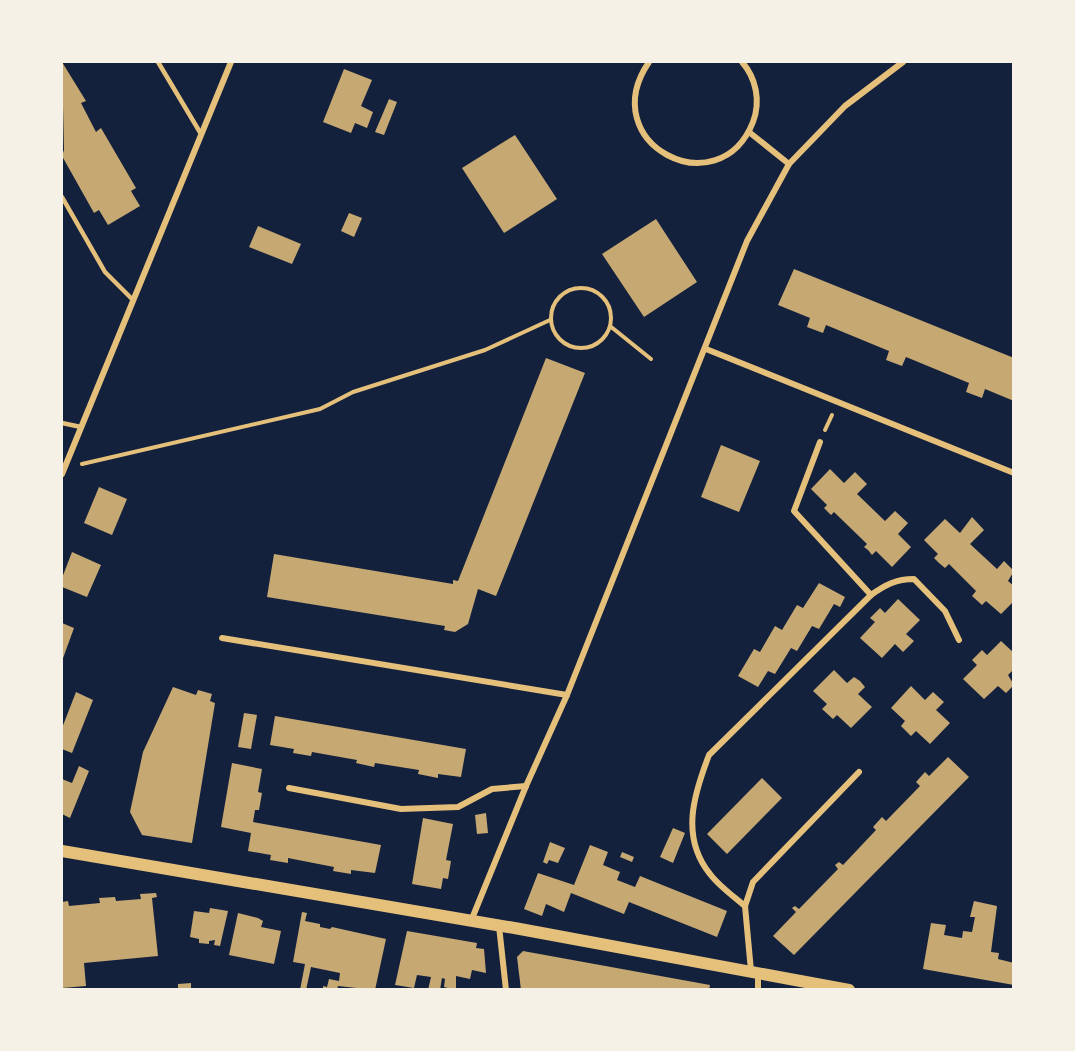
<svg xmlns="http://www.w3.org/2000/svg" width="1075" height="1051" font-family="'Open Sans',sans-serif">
<rect width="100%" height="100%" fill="#14213d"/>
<!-- building -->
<g fill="#c6a872">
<path d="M62 62 86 101 81 103 96 132 101 128 136 188 131 191 140 206 108 225 99 210 94 213 62 156 64 150Z"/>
<path d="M344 69 372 80 361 106 373 112 367 128 355 123 351 133 323 122Z"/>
<path d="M389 99 397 102 384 135 375 132Z"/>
<path d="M515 135 557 199 504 233 462 168Z"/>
<path d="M349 213 362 218 354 237 341 231Z"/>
<path d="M656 219 697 282 644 317 602 254Z"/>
<path d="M258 226 301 244 292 264 249 247Z"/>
<path d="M794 269 1014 358V401L985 389 982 398 966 392 969 383 906 357 902 366 886 360 889 351 826 325 823 333 807 327 810 318 778 305Z"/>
<path d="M546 358 585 373 496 596 478 589 468 624 455 632 444 630 445 626 267 597 274 554 453 584V580L458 581Z"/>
<path d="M721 445 760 461 739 512 701 497Z"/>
<path d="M830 469 844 483 855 472 867 484 857 494 885 521 895 511 908 523 898 534 911 547 892 567 876 551 872 555 868 550 864 547 867 544 834 512 831 515 824 508 827 505 811 489Z"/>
<path d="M99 487 127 499 112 535 84 523Z"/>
<path d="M972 517 984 530 970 544 997 569 1004 561 1014 571 1008 581 1014 586V601L1001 614 986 601 982 605 972 596 976 591 949 564 945 568 939 563 934 558 938 554 924 540 945 519 960 533Z"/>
<path d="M72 552 101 565 87 597 62 587V578Z"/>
<path d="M819 583 845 597 840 607 834 604 819 629 812 626 797 651 791 648 775 674 768 671 758 687 738 676 754 649 760 652 775 626 782 630 797 605 803 608Z"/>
<path d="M898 599 920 620 906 634 914 641 903 652 895 644 882 658 860 638 875 622 870 618 880 608 885 613Z"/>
<path d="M62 623 74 628 62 661Z"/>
<path d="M1001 641 1014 653V669L1008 675 1014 685 1006 693 998 686 984 699 963 679 977 665 972 660 982 650 987 655Z"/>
<path d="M834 670 847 683 854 677 860 681 865 687 858 694 872 707 851 728 837 715 833 719 822 709 827 704 813 691Z"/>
<path d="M911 686 925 700 933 692 944 702 936 710 950 723 930 744 916 731 911 736 901 726 905 721 891 708Z"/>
<path d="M173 687 196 695 198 690 212 694 210 701 215 703 192 843 142 835 130 812 143 752Z"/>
<path d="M76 692 93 700 72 753 62 749V728Z"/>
<path d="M244 713 257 715 251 749 238 747Z"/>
<path d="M275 716 466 749 461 777 438 774V778L418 774 419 770 375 763 374 767 356 763 357 760 312 752 311 756 293 753 294 749 270 745Z"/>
<path d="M948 757 969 777 794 955 773 936 796 912 792 908 795 906 799 909 838 869 835 865 839 862 843 865 876 830 873 827 882 817 886 821 920 786 916 782 925 772 929 776Z"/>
<path d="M232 763 262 769 258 792 262 793 259 810H255L253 822 381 845 375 873 351 870V874L333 871 334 867 288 858V863L270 860 271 855 248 851 251 833 221 827Z"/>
<path d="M79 766 89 771 70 818 62 814V779L72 783Z"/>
<path d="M762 778 782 798 727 854 707 834Z"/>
<path d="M486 813 488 833 477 834 475 815Z"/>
<path d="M423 818 453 824 446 860 451 861 448 879 443 878 441 889 412 884Z"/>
<path d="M673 828 685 833 673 863 660 857Z"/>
<path d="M550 842 565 848 558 863 549 860 547 864 543 862Z"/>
<path d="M590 845 608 852 603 865 620 872 617 880 635 887 640 876 727 911 717 937 629 902 624 914 571 893 564 912 546 904 542 916 524 909 538 873 574 885Z"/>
<path d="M622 852 634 857 632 862 620 857Z"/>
<path d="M156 893 157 897 152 898 158 956 84 963 86 986 62 988V902L68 901 69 906 100 903 99 898 115 897 116 901 141 899 140 894Z"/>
<path d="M974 901 997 906 991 952 999 953 998 959 1014 963V985L923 969 931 923 946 925 944 935 962 938 963 931 972 932 975 917H970Z"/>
<path d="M210 908 228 911 220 946 214 945 215 940 209 941V944L199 943V939L190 937 194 911 209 913Z"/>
<path d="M302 912 307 913 305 921 320 924V927L330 929 332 927 386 939 375 990 338 986 337 990H323V986L327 987 329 979 339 981 340 973 311 967 306 990H300L305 964 293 962Z"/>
<path d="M238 913 258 918 263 921 261 927 281 931 274 964 229 955Z"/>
<path d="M407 931 477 943 476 948 484 949 486 973 472 970 470 979 456 976V990L444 987 445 979 442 978 440 990H428L431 977 417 975 414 988 395 985Z"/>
<path d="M523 951 710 985 709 990H521L517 957Z"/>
<path d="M191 983V990H178V984Z"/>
</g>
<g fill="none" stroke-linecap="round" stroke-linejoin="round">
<!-- path -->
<g stroke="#e5c07b" stroke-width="4">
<circle cx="581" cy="318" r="30"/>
<path d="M610 326 651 359"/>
<path d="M825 430 832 415"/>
<path d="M82 464 320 409 353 392 485 350 550 320"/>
</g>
<!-- service -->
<g stroke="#e5c07b" stroke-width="4.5">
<path d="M158 62 201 134"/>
<path d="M62 197 105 272 133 300"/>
<path d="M62 423 81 427"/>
</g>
<!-- minor -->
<g stroke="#e5c07b" stroke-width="6">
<path d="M649 62C593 144 719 208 753 122 761 101 756 78 742 62"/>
<path d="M749 132 789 164"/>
<path d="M706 349 1014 473"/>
<path d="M820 442 794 511 871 595C885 585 896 579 914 579L945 611 959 640"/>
<path d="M62 474 231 62"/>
<path d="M222 638 567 695"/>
<path d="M289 788 401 809 458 807 492 789 526 786"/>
<path d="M745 906C733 896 719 886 710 874 680 837 694 794 709 755L871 595"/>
<path d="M471 921 526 786 567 695 747 241 789 164 845 106 903 62"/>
<path d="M499 926 506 990"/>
<path d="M751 971 745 906 753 882 859 772"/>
<path d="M758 972V990"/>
</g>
<!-- secondary -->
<path stroke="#e5c07b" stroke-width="12" d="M62 851 520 929 849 990"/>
</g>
<!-- border -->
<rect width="1075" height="1051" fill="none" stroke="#f6f1e7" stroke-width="126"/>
</svg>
